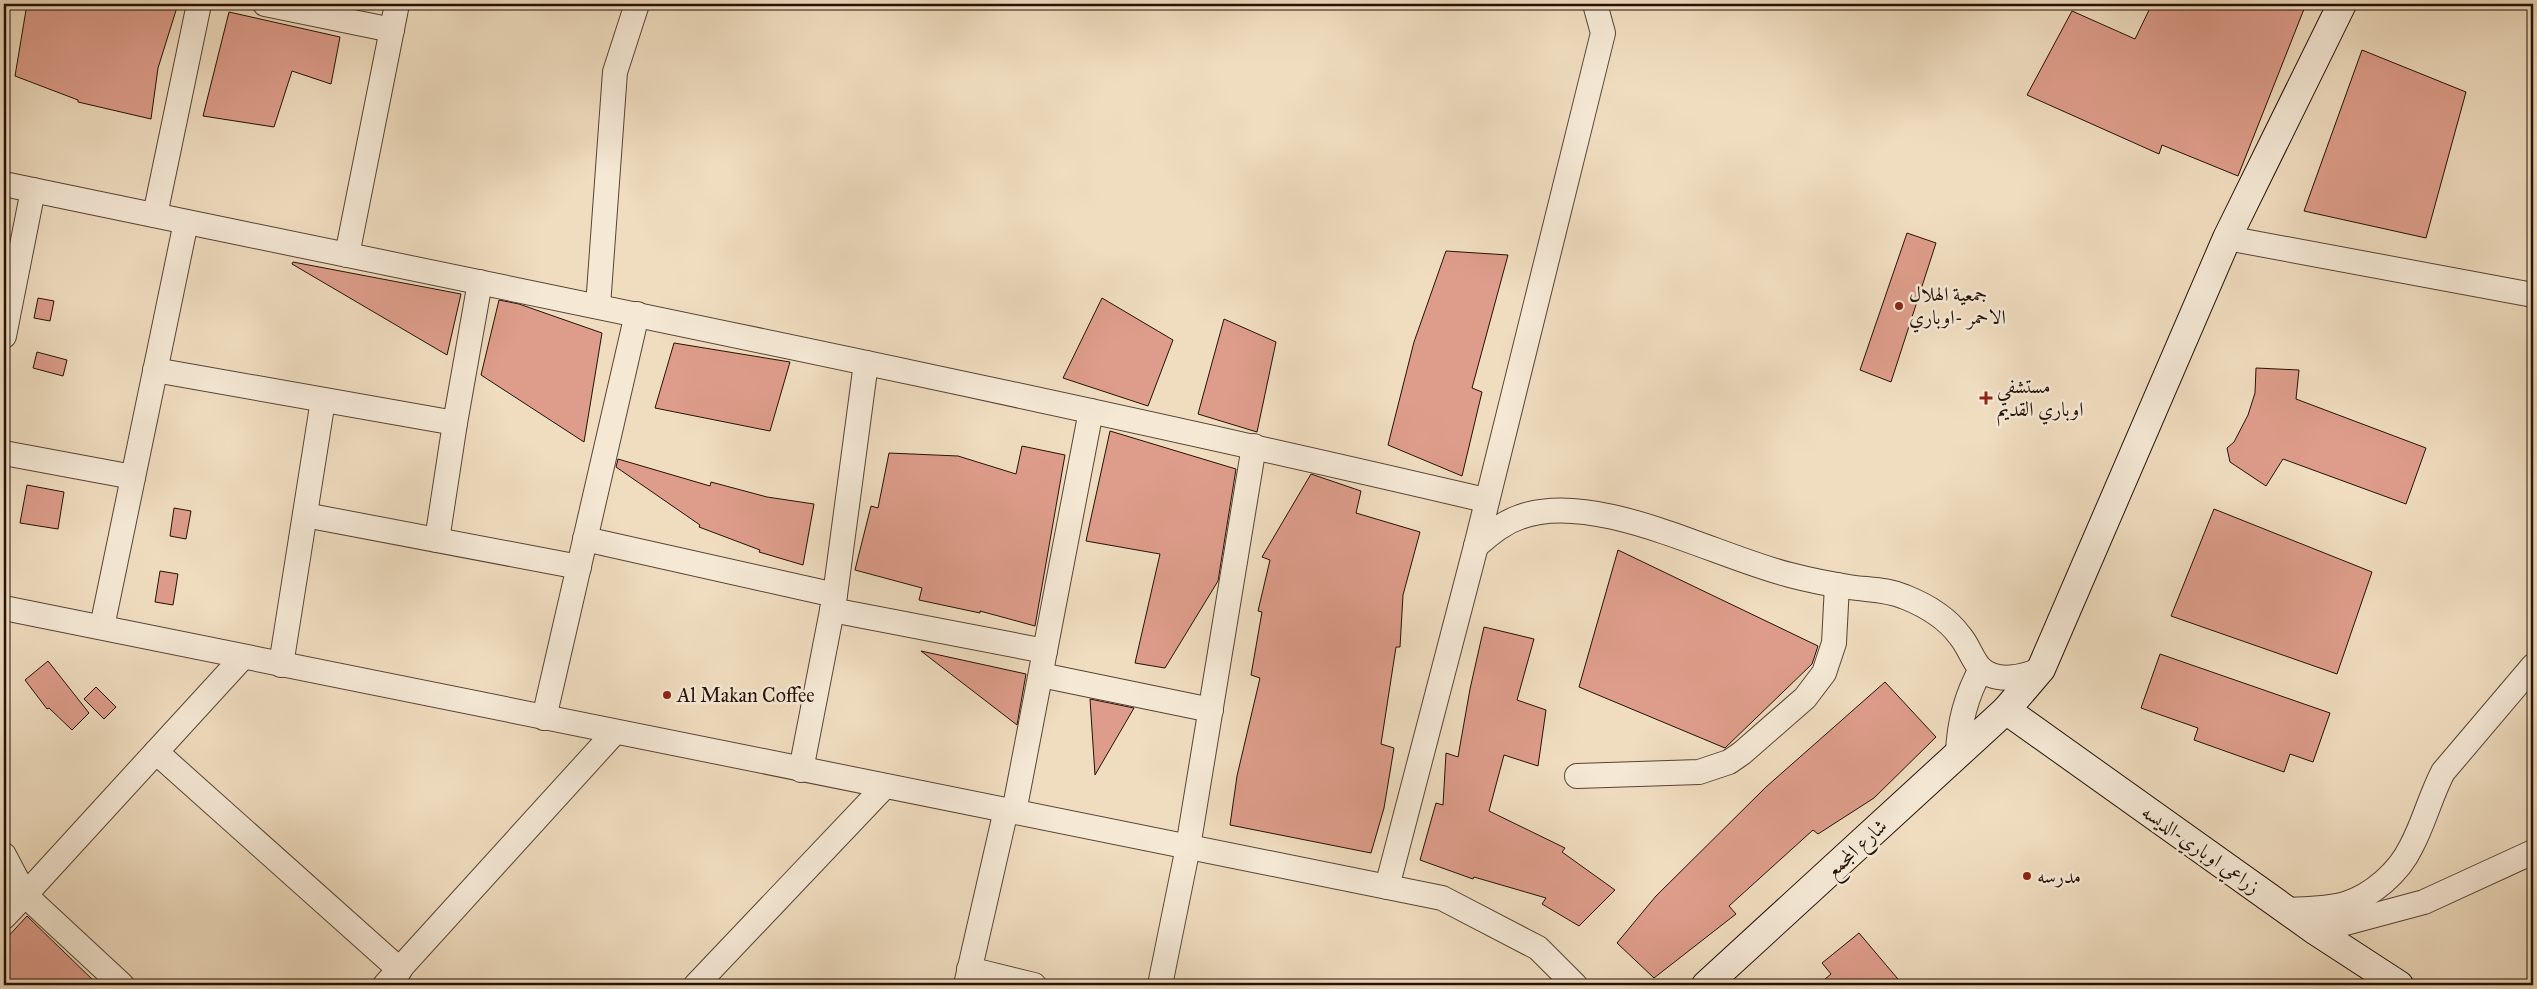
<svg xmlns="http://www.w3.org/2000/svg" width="2537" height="989" font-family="'IM FELL Great Primer',Amiri,serif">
<rect width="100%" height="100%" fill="#f0ddc0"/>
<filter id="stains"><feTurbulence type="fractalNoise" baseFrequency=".004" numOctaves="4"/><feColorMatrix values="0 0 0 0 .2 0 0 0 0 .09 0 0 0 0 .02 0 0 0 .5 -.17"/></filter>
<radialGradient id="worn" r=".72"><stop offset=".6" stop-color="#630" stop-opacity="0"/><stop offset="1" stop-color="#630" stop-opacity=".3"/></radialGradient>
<!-- building -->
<g fill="#de9d8b" stroke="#241106">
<path d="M27 4H178L158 68 151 119 78 102V100L15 76Z"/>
<path d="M2152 4H2306L2238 176 2162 145 2159 154 2027 95 2072 11 2135 39Z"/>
<path d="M229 12 340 37 331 84 292 71 274 127 203 116Z"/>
<path d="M2362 50 2466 92 2426 238 2304 211Z"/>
<path d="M1907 233 1936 243 1891 382 1860 370Z"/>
<path d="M1446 251 1508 255 1472 388 1482 392 1462 476 1388 445 1414 342Z"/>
<path d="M293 262 461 294 447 355 292 264Z"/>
<path d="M38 298 54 301 50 321 34 318Z"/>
<path d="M1102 298 1173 340 1148 406 1063 378Z"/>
<path d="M499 300 519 304 602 333 584 442 481 375Z"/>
<path d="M1224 319 1276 342 1257 432 1198 414Z"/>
<path d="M674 343 790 362 770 431 655 408Z"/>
<path d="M37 352 67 360 63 376 33 368Z"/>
<path d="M2256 368 2299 370 2296 399 2426 448 2406 504 2283 459 2266 486 2230 462 2227 448 2234 442 2248 415 2255 393Z"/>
<path d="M1110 431 1236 469 1218 581 1165 668 1135 663 1160 554 1086 541Z"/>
<path d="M1022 446 1065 455 1035 626 980 611V613L919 600 922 588 855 570 871 506 878 508 889 453 958 456 1016 474Z"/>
<path d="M618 459 710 486 711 482 767 497 814 504 803 565 759 552 760 550 699 527 700 525 616 467Z"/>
<path d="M1311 474 1361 491 1356 513 1420 532 1403 595 1400 647H1396L1381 744 1394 748 1384 808 1371 853 1230 825 1237 776 1260 678 1251 675 1262 612 1258 611 1270 560 1262 557Z"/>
<path d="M27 485 64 492 58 529 20 523Z"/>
<path d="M174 508 191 511 186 539 170 536Z"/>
<path d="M2214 509 2372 572 2337 674 2171 616Z"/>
<path d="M1618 550 1818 646 1812 664 1725 748 1579 687Z"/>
<path d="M160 571 178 574 173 605 155 602Z"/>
<path d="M1484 627 1534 639 1517 700 1546 710 1538 766 1504 755 1489 811 1565 848 1562 852 1615 890 1579 926 1542 904 1546 898 1474 877 1473 879 1420 860 1436 803 1443 805 1446 753 1458 757 1470 689Z"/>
<path d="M921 651 1026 674 1017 725Z"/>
<path d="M2160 654 2330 713 2313 762 2290 754 2284 772 2194 740 2198 728 2141 708Z"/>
<path d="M48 661 89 713 72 730 49 708 47 709 25 680Z"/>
<path d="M1885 682 1936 737 1874 798 1818 834 1813 830 1729 906 1736 914 1654 978 1617 943 1656 896 1766 787Z"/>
<path d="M96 687 116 707 104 719 84 699Z"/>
<path d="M1090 699 1134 708 1095 775Z"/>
<path d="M27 916 98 985H4V941Z"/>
<path d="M1859 933 1903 985H1818L1831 974 1822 963Z"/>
</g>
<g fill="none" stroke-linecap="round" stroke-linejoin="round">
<!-- street casing -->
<g stroke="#574434" stroke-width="26">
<g id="street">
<path d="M265 4 392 30"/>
<path d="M4 184C498 287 994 385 1485 500"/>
<path d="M155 215 199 4"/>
<path d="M2227 238 2533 295"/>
<path d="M347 255 397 4"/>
<path d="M598 306 615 72 637 4"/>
<path d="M4 336 33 190"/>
<path d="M155 370 455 423"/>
<path d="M4 453 133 477"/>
<path d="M305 515 579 567"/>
<path d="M585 539 835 595"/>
<path d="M437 540 455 423 480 282"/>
<path d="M1476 546C1489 535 1502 523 1520 517 1594 489 1716 557 1790 575 1809 580 1829 584 1849 587 1868 590 1887 589 1905 597 1925 605 1947 618 1960 636 1968 645 1972 659 1980 668 1996 684 2024 677 2041 669"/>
<path d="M4 608 1442 898 1538 948 1575 985"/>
<path d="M832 610 1045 651"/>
<path d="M102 627 186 222"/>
<path d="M281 665 323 400"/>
<path d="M1041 675 1211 710"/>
<path d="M544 718 637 314"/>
<path d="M156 752 400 970"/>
<path d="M1958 753C1959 722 1966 696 1981 669"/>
<path d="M801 770 835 595 866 363"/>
<path d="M1577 776 1699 772 1729 762 1742 753 1805 698 1824 673 1834 643 1837 585"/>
<path d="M1014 812 1091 411"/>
<path d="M4 855 25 895 243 657"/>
<path d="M1387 887 1476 546 1603 33 1595 4"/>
<path d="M2287 910C2306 909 2327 909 2345 904 2372 896 2399 872 2411 847 2424 823 2430 797 2443 772L2533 666"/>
<path d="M4 917 25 895 122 985"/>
<path d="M2316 931 2424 902 2533 852"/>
<path d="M969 969 1034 985"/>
<path d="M385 985 615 732"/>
<path d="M696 985 885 786"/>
<path d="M966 985 1006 810"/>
<path d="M1160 985 1188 847 1254 446"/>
</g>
</g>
<!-- secondary casing -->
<g stroke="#241106" stroke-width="30">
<g id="secondary">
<path d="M2006 710 2316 931 2399 985"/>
<path d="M1706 985 2006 710 2041 669 2227 238 2342 4"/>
</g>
</g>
<!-- street -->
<use href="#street" stroke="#f5e9d6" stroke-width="24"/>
<!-- secondary -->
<use href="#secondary" stroke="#f5e9d6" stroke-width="28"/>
</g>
<!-- markers -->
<g fill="#8f2418" stroke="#f5e9d6" stroke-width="2">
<circle cx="1899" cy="306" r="5"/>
<path d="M1983.5 390.5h5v5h5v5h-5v5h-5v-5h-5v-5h5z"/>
<circle cx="667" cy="695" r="5"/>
<circle cx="2027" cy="876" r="5"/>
</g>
<g text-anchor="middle" stroke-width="5" stroke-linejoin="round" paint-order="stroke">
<!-- poi labels -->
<g font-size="20" fill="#241106" stroke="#f5e9d6" text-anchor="start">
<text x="1909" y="301">جمعية الهلال<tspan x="1909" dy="23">الاحمر -اوباري</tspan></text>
<text x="1997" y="393">مستشفي<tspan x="1997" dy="23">اوباري القديم</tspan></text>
<text x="677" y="702">Al Makan Coffee</text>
<text x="2037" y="883">مدرسه</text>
</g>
<!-- street labels -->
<g font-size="20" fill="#241106" stroke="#f5e9d6">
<text transform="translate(1856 848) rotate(-43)" y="7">شارع المجمع</text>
<text transform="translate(2201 849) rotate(35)" y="7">زراعي اوباري-الديسه</text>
</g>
</g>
<!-- margin -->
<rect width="2537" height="989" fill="none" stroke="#f0ddc0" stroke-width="20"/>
<rect x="5" y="5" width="2527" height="979" fill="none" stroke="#241106" stroke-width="2.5"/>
<rect x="10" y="10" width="2517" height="969" fill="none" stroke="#241106"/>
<rect width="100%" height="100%" filter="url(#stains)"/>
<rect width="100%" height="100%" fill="url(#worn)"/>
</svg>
